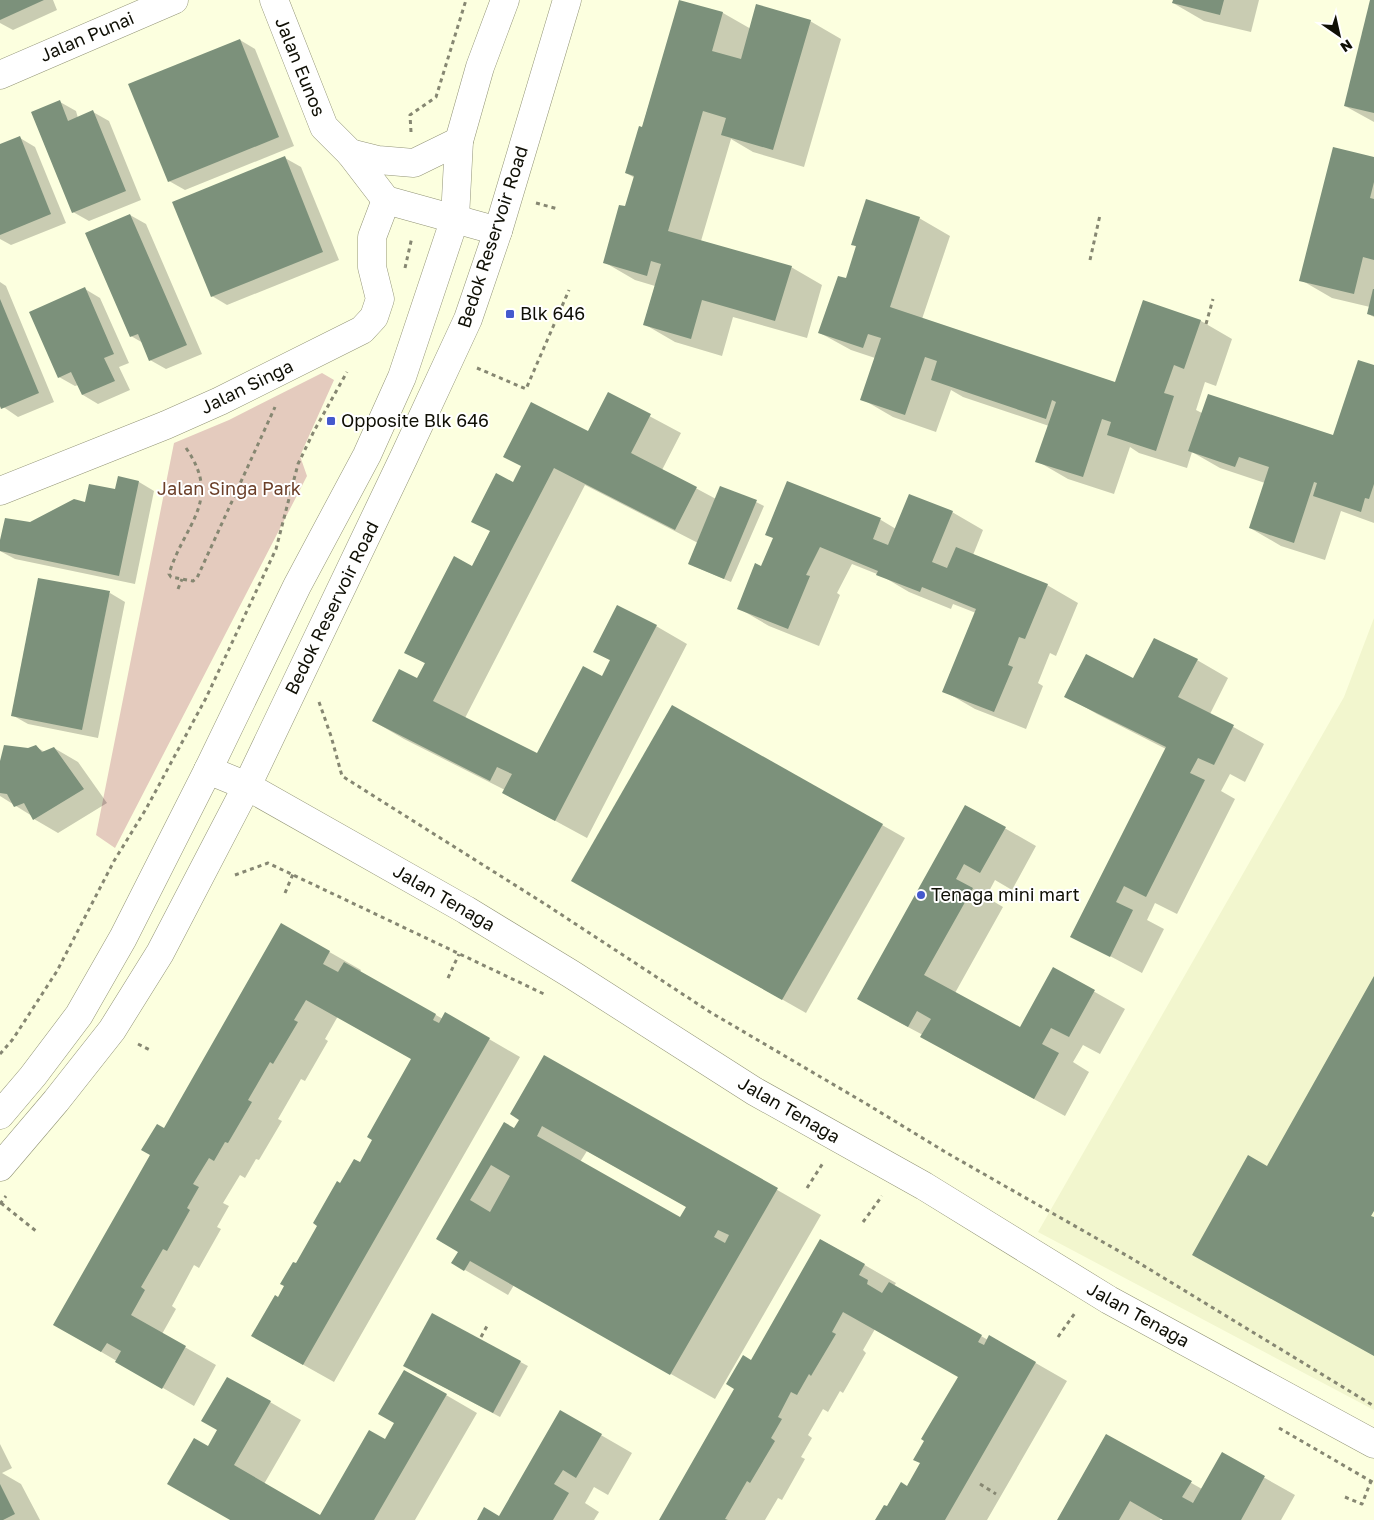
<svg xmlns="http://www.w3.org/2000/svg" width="1374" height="1520" font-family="'Golos Text',sans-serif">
<rect width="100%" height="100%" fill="#fcffdf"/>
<!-- built -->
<path fill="#f2f6ce" d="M1374 618V1410L1038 1232 1344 697Z"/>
<!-- green -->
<path fill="#e4cbbe" d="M322 373 334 380 300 456 307 476 115 848 96 835 174 443 229 420Z"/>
<!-- shadow -->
<g fill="#0003" fill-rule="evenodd">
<path d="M0 0H53L57 10 13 30 0 23Z"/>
<path d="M1174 0H1259L1251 32 1204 21 1173 3Z"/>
<path d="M1371 0H1374V122L1345 106Z"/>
<path d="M680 1 723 13 751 29 810 21 841 39 804 167 753 152 731 139 701 241 791 267 822 285 807 338 733 317 722 356 675 342 644 324 655 286 635 280 604 262 626 208 635 178 626 173 642 128Z"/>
<path d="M240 40 255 49 294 146 185 190 169 181Z"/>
<path d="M60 102 76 111 78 118 93 112 109 121 141 200 89 221 73 212Z"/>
<path d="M20 138 35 147 66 223 11 245 0 239V146Z"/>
<path d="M285 158 301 167 339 260 227 305 212 296Z"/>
<path d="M1374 158V317L1368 314 1370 307 1332 298 1301 280Z"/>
<path d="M130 215 146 224 202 354 166 369 150 360 143 343 131 336Z"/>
<path d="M919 218 950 236 922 319 1116 383 1144 302 1201 321 1232 339 1216 386 1205 382 1196 410 1202 413 1334 436 1374 366V523L1341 511 1325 560 1281 546 1250 528 1265 483 1220 468 1192 452 1187 468 1139 453 1130 447 1114 494 1068 479 1037 461 1049 426 963 397 951 390 936 432 893 417 862 399 875 358 851 350 820 333 846 280 857 247 852 244Z"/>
<path d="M0 282 6 286 54 402 18 417 2 406 0 407Z"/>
<path d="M85 289 100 298 129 363 119 367 130 390 98 404 83 395 78 385 75 386 59 377Z"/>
<path d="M608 394 681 433 662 470 716 499 756 502 764 506 731 582 689 564 698 543 585 485 465 718 538 755 602 678 611 661 594 651 656 626 687 644 587 838 504 793 505 790 404 739 373 721 417 680 426 664 406 652 472 567 514 484 589 433Z"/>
<path d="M139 482 154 491 135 584 15 559 0 551V546L30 524Z"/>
<path d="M788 483 881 520 896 529 952 512 983 530 973 555 1047 585 1078 603 1056 656 1050 653 1038 683 1043 686 1026 729 975 709 944 691 976 613 953 604 951 609 909 592 882 576 852 564 837 593 840 595 819 646 769 626 738 608 762 568 774 538Z"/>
<path d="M110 593 125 602 98 738 28 724 12 715Z"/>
<path d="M1197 660 1228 678 1210 714 1264 744 1245 782 1230 774 1221 791 1235 799 1177 914 1155 903 1147 920 1164 929 1142 973 1072 936 1166 749 1097 714 1066 696 1134 680Z"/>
<path d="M672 706 905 838 806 1013 573 881Z"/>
<path d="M36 747 45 752 54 748 78 762 107 803 58 833 34 819 32 816 0 796V766Z"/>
<path d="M966 806 1036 846 1012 890 995 880 986 897 1003 907 955 993 1020 1029 1054 969 1125 1009 1100 1054 1083 1045 1073 1062 1089 1072 1065 1116 953 1055 923 1035 889 1017Z"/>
<path d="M282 925 361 970 360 972 443 1019 446 1014 520 1057 334 1382 284 1354 278 1299 341 1185 361 1164 412 1059 338 1016 325 1039 328 1041 305 1081 301 1079 278 1119 282 1121 259 1160 256 1159 245 1178 240 1175 223 1203 229 1206 217 1227 221 1229 199 1268 194 1265 172 1306 176 1309 162 1334 216 1365 194 1406 55 1325Z"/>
<path d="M545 1057 821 1215 715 1399 514 1285 508 1295 453 1263 459 1251 438 1239 515 1130 521 1119ZM587 1151 687 1207 681 1219 580 1162Z"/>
<path d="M821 1240 896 1283 894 1286 988 1340 990 1337 1067 1381 987 1520H877L908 1487 921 1463 960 1377 875 1329 863 1350 866 1353 843 1393 840 1391 828 1412 823 1409 808 1435 812 1438 801 1457 805 1459 782 1500 778 1498 765 1520H660Z"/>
<path d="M432 1315 528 1366 500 1417 412 1370Z"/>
<path d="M446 1395 477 1413 415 1520H232L208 1447 270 1402 301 1420 264 1484 321 1516 385 1440Z"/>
<path d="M561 1412 632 1453 608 1495 594 1487 585 1503 599 1512 594 1520H478L500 1517Z"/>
<path d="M1106 1435 1202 1489 1222 1454 1295 1495 1281 1520H1164L1161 1518 1160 1520H1058Z"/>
<path d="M0 1444 12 1468 2 1473 21 1484 40 1520H0Z"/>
</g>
<!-- building -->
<g fill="#7c917b" fill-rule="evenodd">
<path d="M0 0H44L0 20Z"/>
<path d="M679 0 723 12 712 51 741 59 756 4 811 20 773 150 721 135 726 118 703 111 668 231 792 266 775 321 702 300 691 339 643 325 661 264 651 261 647 276 603 263 619 205 625 206 634 176 625 173 639 126 642 127Z"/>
<path d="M1173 0H1224L1220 15 1172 3Z"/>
<path d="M1370 0H1374V113L1344 106Z"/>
<path d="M240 39 279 137 168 182 128 84Z"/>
<path d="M60 100 68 121 93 110 126 191 72 213 31 112Z"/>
<path d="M20 136 51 214 0 235V144Z"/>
<path d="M1333 147 1374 157V182L1370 198 1374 199V260L1363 257 1354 294 1299 281Z"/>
<path d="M285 156 323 252 211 297 172 202Z"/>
<path d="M866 199 920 217 890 307 1115 382 1143 300 1201 320 1184 369 1174 365 1164 393 1174 396 1156 451 1107 435 1111 422 1102 419 1083 477 1035 462 1056 402 1052 400 1046 419 966 392 931 380 937 361 925 357 905 415 860 400 881 338 868 334 863 348 818 333 838 276 846 278 856 246 851 245Z"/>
<path d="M130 214 187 345 149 361 138 334 130 337 85 233Z"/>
<path d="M85 287 114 354 104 358 115 381 82 395 71 372 58 378 29 312Z"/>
<path d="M1373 289H1374V316L1367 314Z"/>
<path d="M0 299 39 393 1 409 0 406Z"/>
<path d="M1358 360 1374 365V484L1369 499 1365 498 1361 512 1313 496 1317 483 1314 482 1294 543 1249 528 1269 467 1239 457 1235 467 1188 451 1208 394 1333 435Z"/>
<path d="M608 392 651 414 631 453 697 487 675 530 554 468 433 701 537 753 583 666 602 676 610 660 593 652 617 605 657 625 555 821 502 793 512 774 497 767 490 781 372 721 399 669 417 678 425 663 404 653 454 556 472 566 490 531 471 522 496 473 513 482 521 466 503 457 531 402 588 431Z"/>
<path d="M118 476 139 481 119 576 0 551V540L5 518 30 522 74 499 85 502 89 484 115 489Z"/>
<path d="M787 481 881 518 873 539 888 545 909 494 953 511 932 562 947 568 956 547 1048 584 1025 639 1019 637 1008 665 1013 667 994 712 942 692 976 609 922 587 920 592 876 575 878 571 820 547 806 575 810 576 788 629 737 609 755 563 761 566 773 538 765 535Z"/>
<path d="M720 486 757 500 724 579 688 564Z"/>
<path d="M38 578 110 591 82 730 11 716Z"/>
<path d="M1154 638 1198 659 1178 697 1234 725 1214 765 1198 758 1190 773 1205 780 1146 897 1124 886 1116 902 1133 910 1110 957 1070 937 1166 747 1064 697 1086 654 1133 678Z"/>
<path d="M672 705 883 824 782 1000 571 881Z"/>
<path d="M4 745 28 748 36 745 42 752 54 747 84 789 33 820 24 803 14 807 7 794 0 793V761Z"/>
<path d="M965 805 1006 827 980 873 964 864 956 879 973 888 924 975 1020 1027 1053 967 1095 990 1069 1037 1051 1028 1042 1044 1059 1053 1034 1099 920 1037 931 1019 917 1011 908 1027 857 999Z"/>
<path d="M281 923 330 951 323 964 338 972 344 962 436 1014 433 1020 439 1023 445 1012 490 1038 303 1365 251 1336 275 1295 278 1297 284 1286 280 1284 293 1262 296 1263 317 1226 313 1223 337 1181 340 1183 354 1159 360 1162 372 1140 367 1137 411 1059 306 1000 294 1020 298 1022 273 1064 270 1062 248 1100 252 1102 228 1143 225 1142 214 1161 209 1158 193 1184 199 1187 187 1208 190 1210 167 1251 163 1249 141 1287 145 1290 131 1315 186 1346 162 1389 115 1362 121 1351 107 1343 101 1352 53 1325 150 1155 141 1150 157 1124 164 1128Z"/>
<path d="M1374 976V1211L1371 1216 1374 1217V1356L1192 1255 1248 1155 1267 1166Z"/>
<path d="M544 1055 778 1188 670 1375 470 1261 464 1271 451 1263 458 1252 436 1239 504 1122 514 1128 519 1120 510 1114ZM542 1126 686 1207 680 1217 537 1136ZM491 1165 510 1176 490 1212 470 1200ZM718 1230 729 1235 725 1243 714 1237Z"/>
<path d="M820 1239 865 1264 859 1275 868 1280 867 1284 882 1293 889 1282 982 1335 978 1342 984 1345 989 1335 1036 1362 945 1520H875L884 1505 887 1506 901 1482 907 1486 920 1463 913 1460 924 1441 921 1439 958 1377 843 1312 832 1332 836 1334 811 1376 809 1374 797 1395 791 1392 778 1417 782 1419 771 1438 775 1441 750 1483 747 1481 725 1519 728 1520H659L734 1389 726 1384 743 1355 751 1360Z"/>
<path d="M432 1313 521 1361 493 1413 403 1366Z"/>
<path d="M404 1370 447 1394 374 1520H230L167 1484 194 1438 208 1446 217 1430 201 1421 227 1377 271 1401 234 1465 320 1515 369 1430 385 1439 394 1423 378 1414Z"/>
<path d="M560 1410 602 1434 576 1478 563 1470 554 1484 569 1493 553 1520H477L484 1507 499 1516Z"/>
<path d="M1106 1434 1192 1481 1182 1497 1193 1503 1222 1452 1265 1476 1241 1520H1163L1130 1501 1119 1520H1057Z"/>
<path d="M0 1484 15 1514 3 1520H0Z"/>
</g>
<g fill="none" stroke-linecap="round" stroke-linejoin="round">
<!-- street casing -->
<g stroke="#929477" stroke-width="29">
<g id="street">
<path d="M274 0 324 127 350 153 386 200 498 231"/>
<path d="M0 75 174 0"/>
<path d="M350 153 378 160 414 163 459 141"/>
<path d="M0 491 166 425 220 401 362 330 374 317 380 299 372 267V237L386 200"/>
<path d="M208 770 247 786 466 910 571 974 754 1091 924 1186 1109 1300 1374 1444"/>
</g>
</g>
<!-- secondary casing -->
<g stroke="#929477" stroke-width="29">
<g id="secondary">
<path d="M0 1115 33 1076 79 1015 123 938 208 770 297 586 367 455 402 377 455 218 459 141 480 67 505 0"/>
<path d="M0 1167 56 1101 112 1030 160 953 247 786 404 457 468 319 498 231 567 0"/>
</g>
</g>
<!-- path -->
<g stroke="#868772" stroke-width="3" stroke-dasharray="4 4" stroke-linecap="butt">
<path d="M411 132 410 115 436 97 466 0"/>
<path d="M536 203 558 209"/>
<path d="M1090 260 1100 215"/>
<path d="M405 268 412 237"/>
<path d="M1206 324 1213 299"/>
<path d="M477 368 526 389 569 290"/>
<path d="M186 448C223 501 184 524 169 574L171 577 193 581 197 578 275 407"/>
<path d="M178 589 182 579"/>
<path d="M319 702 331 736 342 776 545 904 710 1012 870 1106 947 1153 1131 1258 1374 1406"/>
<path d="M235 875 268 863 544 994"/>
<path d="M285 893 293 874"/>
<path d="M448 978 459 954"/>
<path d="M138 1044 152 1051"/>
<path d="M0 1054 13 1039 57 971 114 861 146 809 206 698 276 549 298 464 314 431 347 372"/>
<path d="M807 1188 823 1163"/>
<path d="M1 1203 36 1231"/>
<path d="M0 1204 6 1196"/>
<path d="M863 1222 882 1196"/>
<path d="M481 1337 487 1326"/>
<path d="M1058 1337 1075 1313"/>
<path d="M1279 1428 1374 1483"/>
<path d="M980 1484 996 1494"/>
<path d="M1345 1497 1362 1504 1371 1481"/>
</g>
<!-- street -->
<use href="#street" stroke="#fff" stroke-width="28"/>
<!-- secondary -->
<use href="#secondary" stroke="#fff" stroke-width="28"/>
</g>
<!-- markers -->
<g fill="#4459cd" stroke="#fff" stroke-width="2">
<rect x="505" y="309" width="10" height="10" rx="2.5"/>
<rect x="326" y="416" width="10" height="10" rx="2.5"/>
<circle cx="921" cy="895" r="5"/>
</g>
<g text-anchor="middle" stroke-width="4" stroke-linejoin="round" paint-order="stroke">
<!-- street labels -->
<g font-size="18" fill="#0f0f05" stroke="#fff">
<text transform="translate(87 37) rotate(-23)" y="6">Jalan Punai</text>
<text transform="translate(300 67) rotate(68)" y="6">Jalan Eunos</text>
<text transform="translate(493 237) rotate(-72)" y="6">Bedok Reservoir Road</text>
<text transform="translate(247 387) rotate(-26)" y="6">Jalan Singa</text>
<text transform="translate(332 608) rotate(-64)" y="6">Bedok Reservoir Road</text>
<text transform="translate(444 898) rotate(30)" y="6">Jalan Tenaga</text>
<text transform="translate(789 1110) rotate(30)" y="6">Jalan Tenaga</text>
<text transform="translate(1138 1315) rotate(29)" y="6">Jalan Tenaga</text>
</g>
<!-- poi labels -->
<g font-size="18" fill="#0f0f05" stroke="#fff" text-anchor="start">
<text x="520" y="320">Blk 646</text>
<text x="341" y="427">Opposite Blk 646</text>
<text x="931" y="901">Tenaga mini mart</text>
</g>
<!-- park labels -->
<g font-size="18" fill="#6b3f29" stroke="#fff">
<text x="229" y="495">Jalan Singa Park</text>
</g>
</g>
<!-- north arrow -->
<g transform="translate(1339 35) rotate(146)" stroke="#ffffff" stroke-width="4" paint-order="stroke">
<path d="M0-4L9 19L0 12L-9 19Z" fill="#0f0f05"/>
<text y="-8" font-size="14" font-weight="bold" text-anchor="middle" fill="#0f0f05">N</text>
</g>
</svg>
